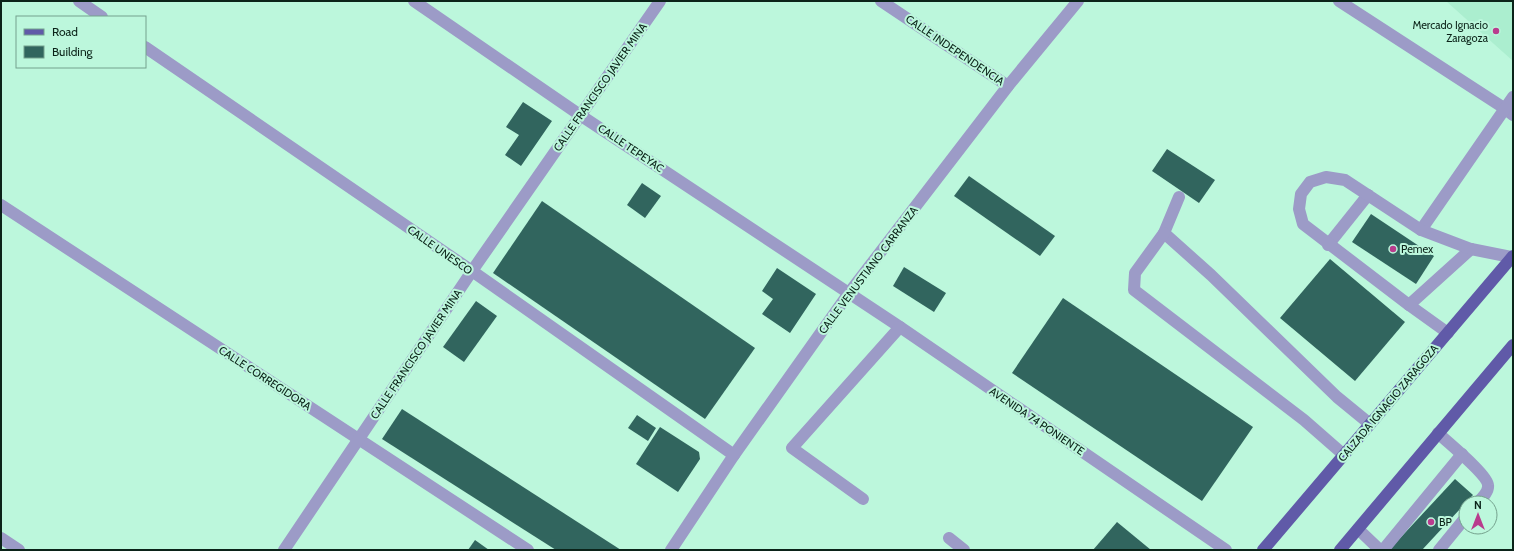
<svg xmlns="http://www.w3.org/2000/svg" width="1514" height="551" font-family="Cabin,sans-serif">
<rect width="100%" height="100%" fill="#bcf7dc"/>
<!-- built -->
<path fill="#abeecf" d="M1446 1H1513V61Z"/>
<!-- building -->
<g fill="#31655e">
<path d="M523 102 552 121 521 166 505 155 519 135 506 127Z"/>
<path d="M1167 149 1215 180 1199 203 1152 171Z"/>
<path d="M969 176 1055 236 1040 256 954 196Z"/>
<path d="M642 183 661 196 645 218 627 205Z"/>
<path d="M542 201 755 348 705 419 493 273Z"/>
<path d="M1371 214 1434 256 1416 284 1352 242Z"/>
<path d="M1330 259 1405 322 1355 381 1280 318Z"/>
<path d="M904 267 946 293 934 312 893 286Z"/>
<path d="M777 268 816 294 790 333 762 314 773 299 762 291Z"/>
<path d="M1063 298 1253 427 1202 501 1012 373Z"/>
<path d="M476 301 497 316 464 362 443 347Z"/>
<path d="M402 409 621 550H556L382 439Z"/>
<path d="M637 415 656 428 648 441 628 428Z"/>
<path d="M660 427 699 452 700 459 678 492 636 464Z"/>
<path d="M1455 479 1473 495 1422 550H1389Z"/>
<path d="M1117 522 1151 550H1093Z"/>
<path d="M475 540 489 550H468Z"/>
</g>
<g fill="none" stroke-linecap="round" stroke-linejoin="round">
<!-- minor -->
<g stroke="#9c9bc7" stroke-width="12">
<path d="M79 1 102 17"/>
<path d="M414 1 580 115 900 327 1226 550"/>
<path d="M881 1 1008 86"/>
<path d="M1339 1 1504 108 1513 115"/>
<path d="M145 47 472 271 734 455"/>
<path d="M1179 197 1164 233 1211 275 1337 397 1370 424"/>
<path d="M1 205 528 550"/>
<path d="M1421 230 1513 97"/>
<path d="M1164 233 1135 273 1134 290 1304 420 1344 455"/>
<path d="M1328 245 1368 195"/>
<path d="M1409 305 1471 249"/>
<path d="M1448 333 1409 305 1303 224 1299 209 1301 194 1310 182 1326 177 1345 180 1421 230 1471 249 1511 257"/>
<path d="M1438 433C1447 442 1487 474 1488 485 1489 492 1482 498 1477 503"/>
<path d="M863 499 792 448 900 327"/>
<path d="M1358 529 1380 550"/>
<path d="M1 538 19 550"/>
<path d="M949 538 964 550"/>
<path d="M284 550 472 271 660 1"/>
<path d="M671 550 734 455 849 293 1008 86 1078 1"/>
<path d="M1383 550 1462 454"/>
<path d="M1439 550 1466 517"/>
</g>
<!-- major -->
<g stroke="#605aa8" stroke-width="12">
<path d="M1263 550 1513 256"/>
<path d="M1340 550 1513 345"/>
</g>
</g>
<!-- markers -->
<g fill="#b93c8d" stroke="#bcf7dc" stroke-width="1.5">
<circle cx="1496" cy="31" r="4"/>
<circle cx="1393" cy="249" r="4"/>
<circle cx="1431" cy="522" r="4"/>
</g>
<g text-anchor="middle" stroke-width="4" stroke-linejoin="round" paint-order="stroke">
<!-- poi labels -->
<g font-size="11" fill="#0b2319" stroke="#bcf7dc" text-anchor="start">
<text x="1488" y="29" text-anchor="end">Mercado Ignacio<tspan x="1488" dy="13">Zaragoza</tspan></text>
<text x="1401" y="253">Pemex</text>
<text x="1439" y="526">BP</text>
</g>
<!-- street labels -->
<g font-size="11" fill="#0b2319" stroke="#bcf7dc">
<text transform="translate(955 50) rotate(34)" y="4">CALLE INDEPENDENCIA</text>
<text transform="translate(600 87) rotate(-55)" y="4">CALLE FRANCISCO JAVIER MINA</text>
<text transform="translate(631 148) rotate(34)" y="4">CALLE TEPEYAC</text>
<text transform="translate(440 250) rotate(35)" y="4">CALLE UNESCO</text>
<text transform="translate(868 270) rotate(-53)" y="4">CALLE VENUSTIANO CARRANZA</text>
<text transform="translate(416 354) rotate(-56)" y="4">CALLE FRANCISCO JAVIER MINA</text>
<text transform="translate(265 378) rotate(33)" y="4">CALLE CORREGIDORA</text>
<text transform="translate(1388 403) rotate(-50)" y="4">CALZADA IGNACIO ZARAGOZA</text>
<text transform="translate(1037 421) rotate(34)" y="4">AVENIDA 74 PONIENTE</text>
</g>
</g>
<!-- border -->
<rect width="1514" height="551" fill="none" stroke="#0b2319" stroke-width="4"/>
<!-- legend -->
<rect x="16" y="16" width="130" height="52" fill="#bcf7dc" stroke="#75a28e"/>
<rect x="24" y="29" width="20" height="6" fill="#605aa8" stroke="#75a28e"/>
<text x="52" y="36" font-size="12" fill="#0b2319">Road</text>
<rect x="24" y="46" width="20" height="12" fill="#31655e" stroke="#75a28e"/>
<text x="52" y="56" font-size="12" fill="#0b2319">Building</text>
<!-- north arrow -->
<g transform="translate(1478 515)"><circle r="19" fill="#bcf7dc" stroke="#75a28e"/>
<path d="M0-3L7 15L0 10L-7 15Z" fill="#b93c8d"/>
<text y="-6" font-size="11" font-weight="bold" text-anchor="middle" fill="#0b2319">N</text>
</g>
</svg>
